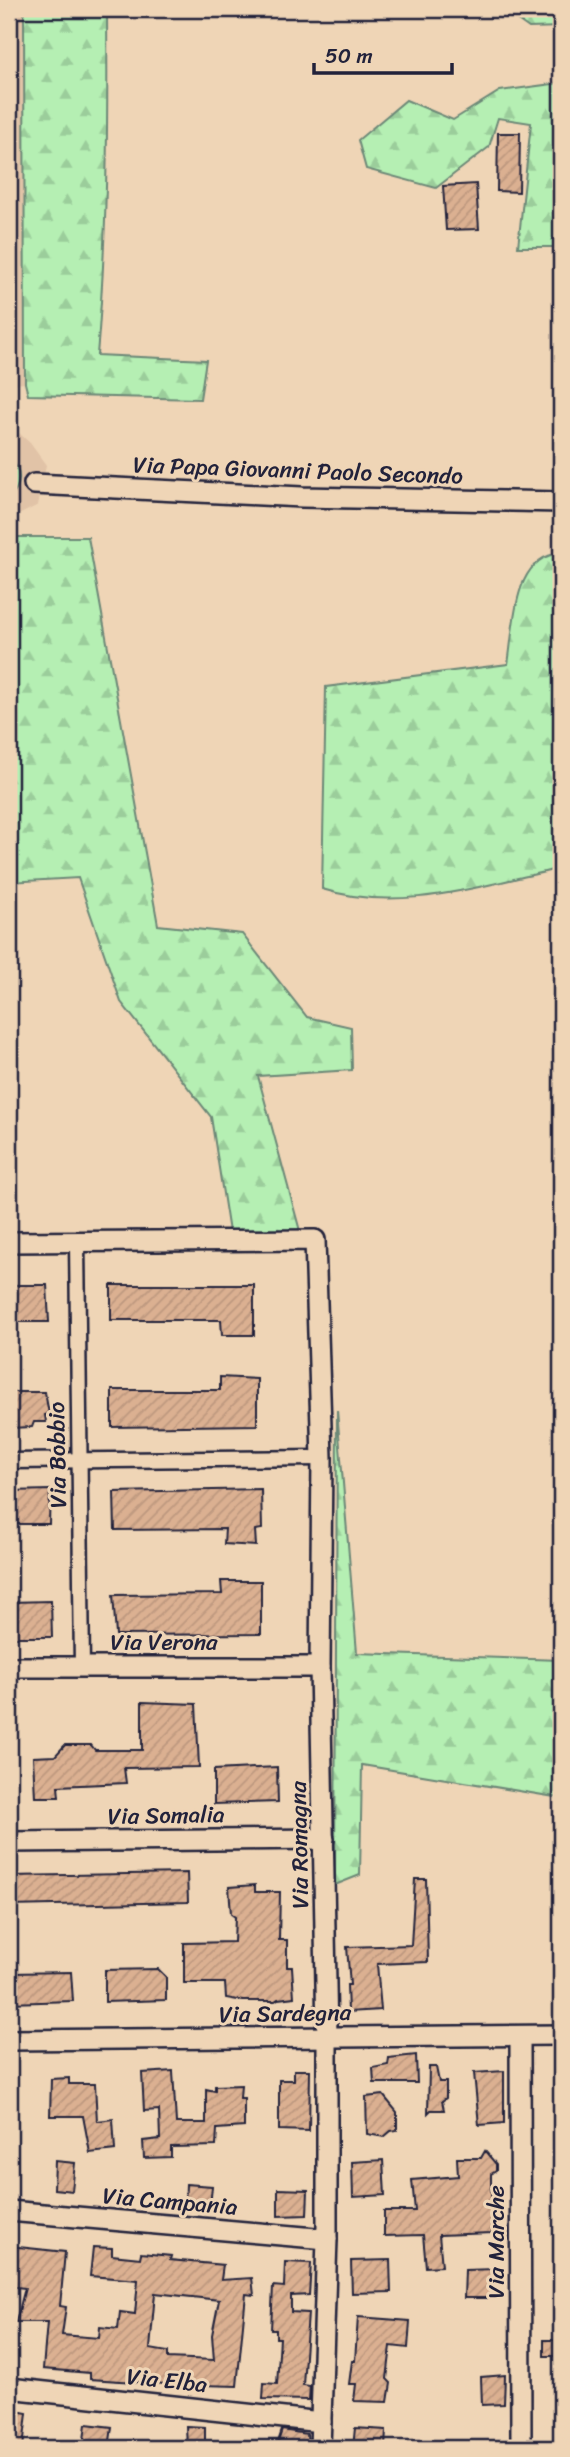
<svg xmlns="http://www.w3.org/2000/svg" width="570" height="2457" font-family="Sriracha,sans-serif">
<defs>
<pattern id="forest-firs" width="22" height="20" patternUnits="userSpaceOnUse" patternTransform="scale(1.75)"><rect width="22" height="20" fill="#b5efb3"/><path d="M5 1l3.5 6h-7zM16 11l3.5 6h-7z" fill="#9bcd9b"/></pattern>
<pattern id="building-hatch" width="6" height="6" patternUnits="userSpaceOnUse" patternTransform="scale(1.75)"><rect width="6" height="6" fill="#dbb091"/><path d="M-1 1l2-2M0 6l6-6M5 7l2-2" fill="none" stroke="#bc977e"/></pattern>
</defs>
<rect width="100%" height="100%" fill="#efd5b6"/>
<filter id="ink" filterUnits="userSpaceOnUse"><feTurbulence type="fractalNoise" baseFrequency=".0143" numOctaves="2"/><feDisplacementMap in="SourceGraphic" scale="14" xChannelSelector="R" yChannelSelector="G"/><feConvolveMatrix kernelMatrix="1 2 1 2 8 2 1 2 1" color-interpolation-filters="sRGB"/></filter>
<g filter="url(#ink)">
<!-- built -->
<path fill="#e1c3a7" d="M9 9H24L25 383 14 384 13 421 19 433 30 443 46 465 38 505 9 520Z"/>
<!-- green -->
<path fill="#b5efb3" stroke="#6c8877" stroke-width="2" d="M9 458C23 470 22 486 9 498Z"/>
<!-- forest -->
<g fill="url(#forest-firs)" stroke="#6c8877" stroke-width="2">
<path d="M24 9H107C108 125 107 240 97 355L206 360 200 399 28 395 25 383Z"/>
<path d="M502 9H561V27L529 28Z"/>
<path d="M560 83 561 247H518L531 123 498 118 489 147 436 188 366 169 358 140 406 100 453 120 500 91Z"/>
<path d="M9 537H88L158 925 242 934 307 1017 351 1027 352 1070 258 1076 300 1231 229 1232 211 1117 121 1002 78 878 9 882Z"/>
<path d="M555 554 561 555V789L557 812 561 867C546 873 530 875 514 879 452 894 385 909 322 889L326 687 508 664C514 630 512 562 555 554Z"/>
<path d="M337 1410 357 1653 561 1660V1798L362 1765 360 1875 335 1885Z"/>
</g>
<!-- building -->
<g fill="url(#building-hatch)" stroke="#22223b" stroke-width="2" fill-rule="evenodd">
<path d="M498 133H520L519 192 497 191Z"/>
<path d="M476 184 479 229 446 230 443 186Z"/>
<path d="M9 1285H47L49 1322H9Z"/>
<path d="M111 1285H254V1335H222L221 1320H111Z"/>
<path d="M220 1377 257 1379V1425L112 1427V1390H220Z"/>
<path d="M9 1392H45L49 1414 45 1415 46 1422H34L32 1427 9 1428Z"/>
<path d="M261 1489 262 1529 255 1530 256 1546 224 1544 225 1529 115 1530 114 1492Z"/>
<path d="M50 1490 49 1524H9V1491Z"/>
<path d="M221 1581H261V1634L116 1635 113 1595 222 1594Z"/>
<path d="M51 1601 52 1637H9V1602Z"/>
<path d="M142 1702 196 1704 199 1767 124 1768 126 1783 58 1786 59 1797H35L33 1757 55 1756 65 1745H91L95 1750H142Z"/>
<path d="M277 1767 278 1802 214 1804V1770Z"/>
<path d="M187 1873 188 1902 9 1906V1876Z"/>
<path d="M415 1879H426L428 1962 377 1964 381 2010 348 2012 347 1985H350L347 1947 411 1945Z"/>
<path d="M255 1885V1892H280L279 1940H287V1967H292L294 1997 278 1999 275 2001H243L226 1998 225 1983H184V1943L234 1942 235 1917 231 1914 229 1887Z"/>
<path d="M158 1969 166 1977V2000L105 2002V1970Z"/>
<path d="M71 1972 73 2001 9 2003V1973Z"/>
<path d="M416 2055 417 2083H374L373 2068 388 2065 389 2058Z"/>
<path d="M429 2067H436L439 2082H446V2098L442 2101 444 2110H431L428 2113Z"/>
<path d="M294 2070H310L309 2131 279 2130V2080H294Z"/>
<path d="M173 2071 176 2123H206V2089L215 2091V2086L241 2085 240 2098H244V2127L217 2129 216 2146 171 2147V2157L144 2158 143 2141 160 2139 159 2110 144 2111 142 2073Z"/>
<path d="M504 2071V2123L479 2125 474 2073Z"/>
<path d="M69 2078V2084H95L97 2121 113 2119 115 2150 90 2153 83 2116H50L51 2079Z"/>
<path d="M383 2095 397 2112V2130L391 2131 384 2137 367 2134 366 2097Z"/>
<path d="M485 2151 496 2164V2171L491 2174V2183L492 2233 439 2235 442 2266 426 2267 423 2235 384 2236V2211H415L412 2180 458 2176 457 2158H481Z"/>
<path d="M383 2160 385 2195 353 2197 352 2162Z"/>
<path d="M55 2161 75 2163 72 2191 54 2189Z"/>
<path d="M186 2184 212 2186 210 2207 185 2208Z"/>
<path d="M278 2189 308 2190 307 2215 278 2216Z"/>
<path d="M9 2246 65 2252 60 2306 66 2307 62 2335 99 2338 100 2327 118 2329 120 2312 135 2314 138 2280 90 2276 93 2247 112 2248V2255L140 2258 141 2253 171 2256 170 2260 223 2265 221 2280 252 2278 254 2295 246 2294 237 2386 166 2384 90 2379V2373L43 2369 47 2322H16L25 2288 9 2286ZM155 2293 219 2300 212 2335 214 2360 168 2358V2352L150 2349Z"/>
<path d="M390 2260 391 2292 352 2293 351 2261Z"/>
<path d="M285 2262 311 2263 309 2295 291 2296V2312L308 2313 303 2385 310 2386 309 2400 263 2399 264 2383 277 2384 280 2338H276V2330H271L273 2286 284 2287Z"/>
<path d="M495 2269V2298H464L465 2270Z"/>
<path d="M358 2317 410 2321 408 2348 391 2346 387 2379 391 2383 388 2402 354 2401 356 2384H349L352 2361H355Z"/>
<rect x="544" y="2340" width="17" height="16"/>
<path d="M505 2375 504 2404 482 2405 481 2377Z"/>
<path d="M11 2410 27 2413 23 2448H9V2416Z"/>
<path d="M86 2424 112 2427 109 2448H83Z"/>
<path d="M186 2426 205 2427V2448H187Z"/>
<path d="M355 2428 386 2430 385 2448H353Z"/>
<path d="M282 2430 307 2434 308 2448H276Z"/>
</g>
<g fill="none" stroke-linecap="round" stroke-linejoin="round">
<!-- pedestrian casing -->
<g stroke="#22223b" stroke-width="19">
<g id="pedestrian">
<path d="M77 1242 82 1667"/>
<path d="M9 1461 322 1458"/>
</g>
</g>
<!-- minor casing -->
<g stroke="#22223b" stroke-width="24">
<g id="minor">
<path d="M34 484 302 497 561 502"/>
<path d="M9 1242 315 1240 322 1458 320 1667 327 2036V2239L320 2448"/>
<path d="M9 1667H320"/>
<path d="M9 1842 324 1839"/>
<path d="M520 2036 521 2448"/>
<path d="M9 2040 561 2035"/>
<path d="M9 2211 327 2239"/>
<path d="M9 2388 321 2422"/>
</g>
</g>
<!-- pedestrian -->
<use href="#pedestrian" stroke="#efd5b6" stroke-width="14"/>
<!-- minor -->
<use href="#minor" stroke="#efd5b6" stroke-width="19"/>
</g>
</g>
<g text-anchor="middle" stroke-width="6" stroke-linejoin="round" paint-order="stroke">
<!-- street labels -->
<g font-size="23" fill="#22223b" stroke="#efd5b6">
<text transform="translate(298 470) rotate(2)" y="8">Via Papa Giovanni Paolo Secondo</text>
<text transform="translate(57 1455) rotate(-91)" y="8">Via Bobbio</text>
<text x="164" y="1650">Via Verona</text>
<text transform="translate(166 1815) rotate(-1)" y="8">Via Somalia</text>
<text transform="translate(299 1845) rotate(-91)" y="8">Via Romagna</text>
<text transform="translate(285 2013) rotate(-1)" y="8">Via Sardegna</text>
<text transform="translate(170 2201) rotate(5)" y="8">Via Campania</text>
<text transform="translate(496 2242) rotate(-90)" y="8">Via Marche</text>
<text transform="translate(167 2380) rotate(6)" y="8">Via Elba</text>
</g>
</g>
<!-- margin -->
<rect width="570" height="2457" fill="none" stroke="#efd5b6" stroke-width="35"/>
<rect x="18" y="18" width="535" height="2422" fill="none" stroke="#22223b" stroke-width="2.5" filter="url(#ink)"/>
<!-- scale -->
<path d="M314 63v10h138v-10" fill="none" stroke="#22223b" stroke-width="3.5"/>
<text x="325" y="63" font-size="21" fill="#22223b" stroke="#efd5b6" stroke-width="5" paint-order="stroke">50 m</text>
</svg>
